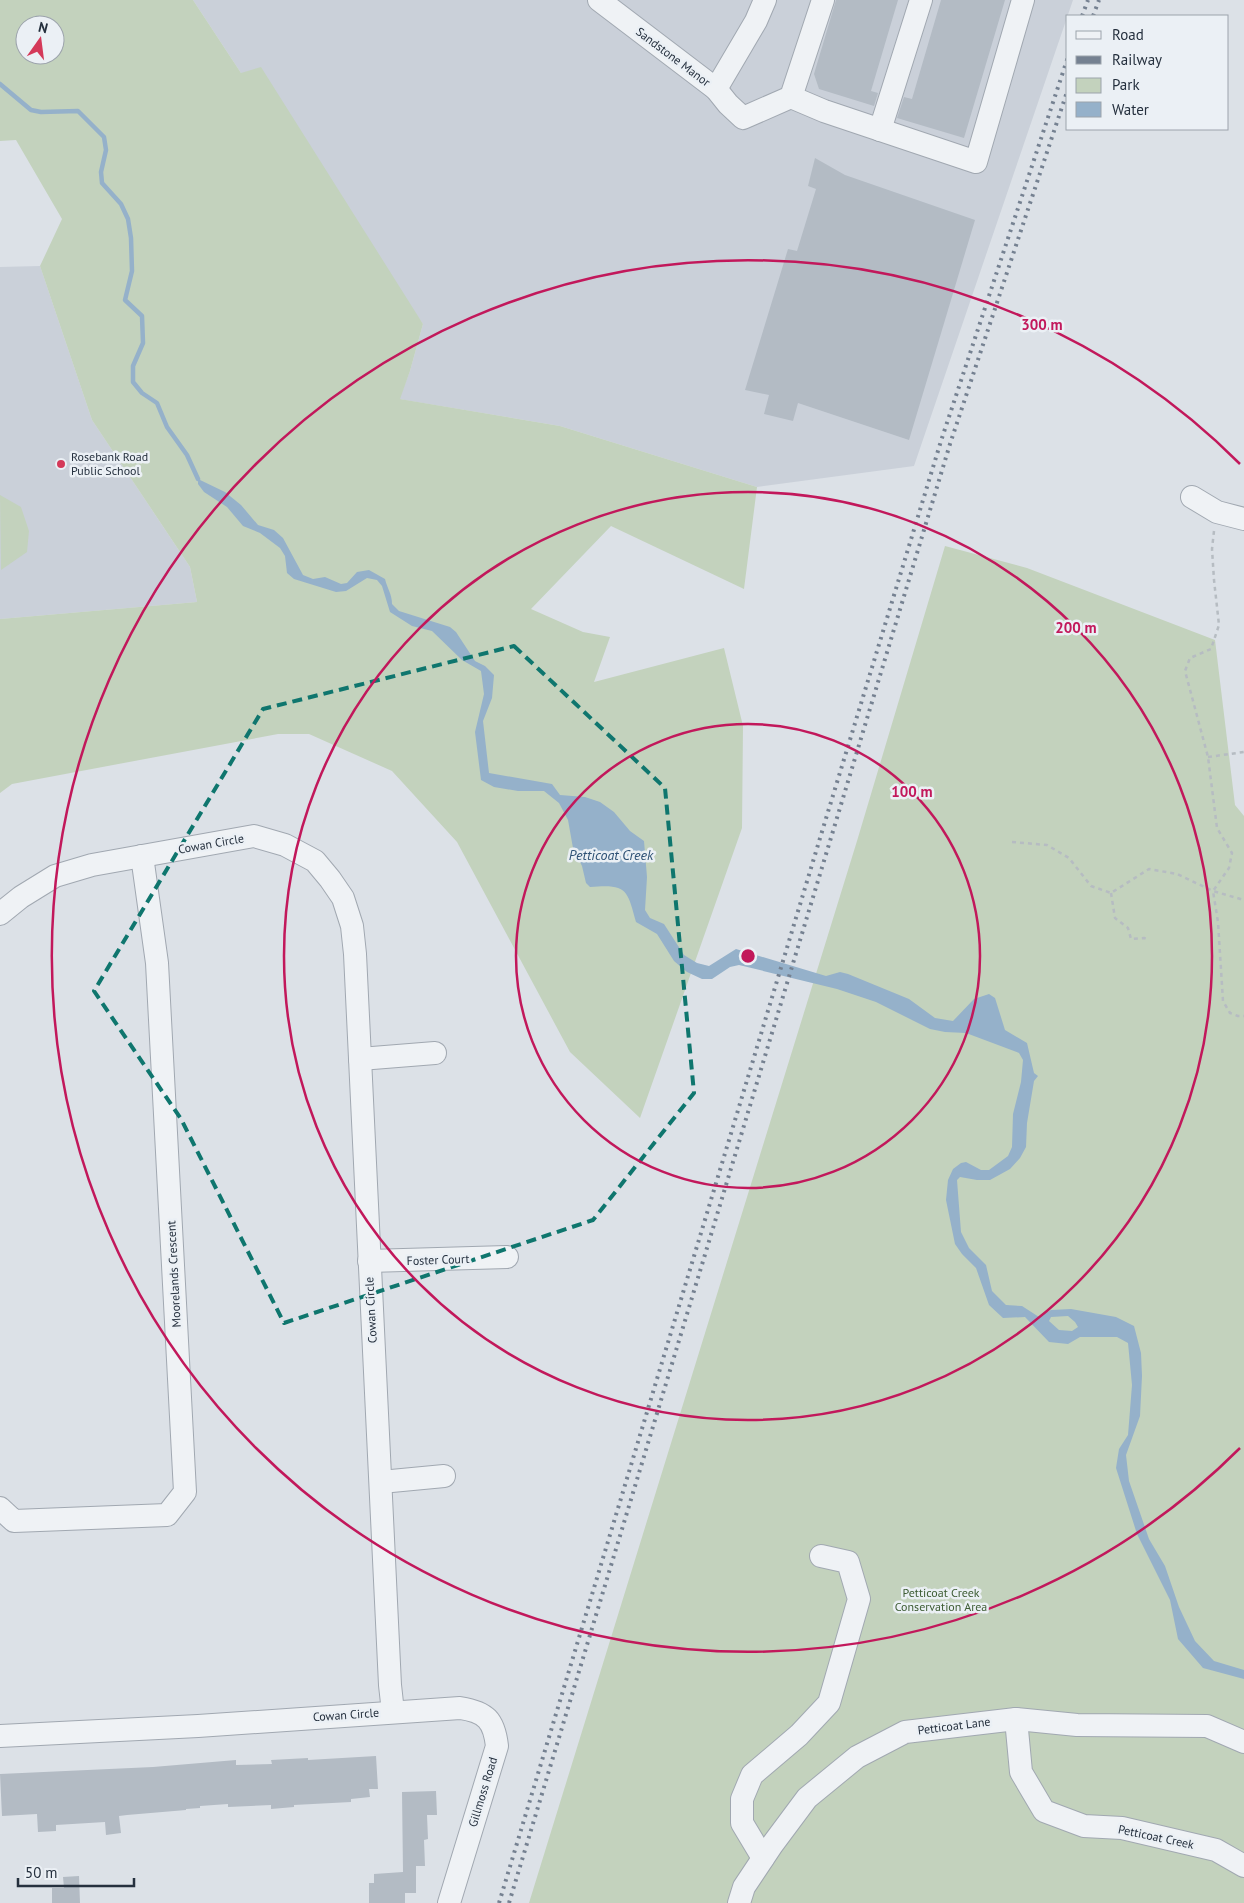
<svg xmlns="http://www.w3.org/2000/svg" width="1244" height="1903" font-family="'PT Sans',sans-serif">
<rect width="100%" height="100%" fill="#dce1e7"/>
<!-- built -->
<g fill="#cad0d9">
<path d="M193 0H1073L914 466 757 487 560 426 399 399 410 371 423 324 241 73Z"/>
<path d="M40 266 92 420 190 567 197 602 0 619V267Z"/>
</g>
<!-- green -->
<g fill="#c3d2bd" fill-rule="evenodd">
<path d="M0 0H193L241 73 261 67 423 324 410 371 400 399 560 426 757 487 744 589 611 526 531 609 583 632 610 637 594 682 724 648 743 726 742 828 640 1118 570 1052 457 842 392 771 309 734H278L12 784 0 793V619L197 602 190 567 92 420 40 266 62 219 16 140 0 141ZM25 25H55V55H25Z"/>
<path d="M0 495 21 507 29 531 27 552 1 570Z"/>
<path d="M945 546 1027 568 1215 640 1235 805 1244 816V1903H529L857 841Z"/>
</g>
<!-- water -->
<path fill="#95b1ca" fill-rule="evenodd" d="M198 479 225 492 241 505 258 525 274 530 283 538 303 575 313 579 325 577 341 584 347 583 357 572 369 570 385 579C387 588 392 594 392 604L399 611 450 627 456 632 475 661 485 666 494 675 492 698 483 721 489 773 552 784 560 795 585 797 600 802 614 812 630 831 644 841 647 877 645 910 650 918 664 924 684 955 697 963 709 966 736 949 826 976 840 972 848 974 909 999 935 1018 953 1021 974 999 989 994 995 998 1005 1030 1027 1043 1034 1073 1038 1076 1034 1081 1027 1123 1026 1147 1020 1158 1010 1169 990 1180H977L960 1177 957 1180 961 1232 969 1248 986 1265 992 1291 1006 1305 1022 1306 1039 1317 1051 1310 1071 1309 1116 1317 1134 1326 1141 1353 1142 1376 1140 1416 1126 1455 1129 1481 1149 1539 1165 1566 1179 1607 1195 1641 1214 1661 1244 1670V1679L1203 1668 1178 1639 1170 1600 1137 1534 1116 1468 1119 1449 1128 1435 1132 1385 1128 1343 1117 1337H1080L1068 1344 1049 1342 1025 1317 1003 1318 989 1305 976 1268 962 1254 955 1244 946 1200 948 1180 953 1169 961 1163 966 1162 981 1170H989L1008 1156 1012 1147 1013 1114 1021 1082 1023 1060 1019 1053 966 1033 945 1032 930 1029 876 1002 837 989 739 965 730 967 712 979H702L687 972 674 961 657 934 636 922C627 889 627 884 590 887L586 883 582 866 573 848 568 820 559 803 544 791H518L494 787 481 780 475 732 484 694 481 671 462 660 432 631 412 626 390 612 382 586 377 580 367 578 346 591 336 592 294 579 287 573 285 556 280 548 260 533 243 526 227 507 204 492 198 484ZM1068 1316 1075 1322 1078 1327 1072 1331 1059 1330 1049 1321 1051 1317Z"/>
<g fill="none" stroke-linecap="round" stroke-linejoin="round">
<!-- stream -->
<path stroke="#95b1ca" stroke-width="4.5" d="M0 84 31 110 41 112 78 111 104 137 106 150 101 172 102 183 121 204 128 219 131 238 132 271 125 300 142 316 143 343 133 366V382L142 393 157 403 167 427 187 455 198 479"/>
</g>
<!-- building -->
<g fill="#b3bbc4">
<path d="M836 0H898L871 91 878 93 874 106 819 89 814 74Z"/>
<path d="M941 0H1005L964 138 897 118 904 97 912 99Z"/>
<path d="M815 158 845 175 975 220 909 440 798 403 793 421 764 414 769 395 745 390 788 249 797 251 816 189 808 186Z"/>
<path d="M376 1756 378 1789H369L370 1797 351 1799V1802L294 1805V1807L271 1809V1805L228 1807V1804L200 1806V1808L186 1809V1810L127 1815 119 1816 121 1833 106 1835 105 1822 56 1825V1831L38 1832 37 1814 2 1816 0 1774 153 1767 236 1760V1765L272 1764 271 1760 308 1758V1760Z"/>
<path d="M436 1791 437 1815H427L428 1839 424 1840 425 1866H416V1893H405V1903H369V1883H374V1874L403 1872 402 1792Z"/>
<path d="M79 1876 80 1903H52V1888H64L63 1877Z"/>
</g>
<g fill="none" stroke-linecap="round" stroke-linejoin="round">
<!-- minor casing -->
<g stroke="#a1a8b1" stroke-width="24">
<g id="minor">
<path d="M599 0 716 89 728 104 743 118 791 97 823 0"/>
<path d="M716 89 756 21 765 0"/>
<path d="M791 97 824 111 976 162 1023 0"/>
<path d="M880 130 921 0"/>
<path d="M1192 497 1217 512 1244 519"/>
<path d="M0 914 21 897 55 876 92 865 254 836 285 845 315 861 330 879 343 898 352 926 355 954 390 1685 393 1712"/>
<path d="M360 1059 435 1053"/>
<path d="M369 1261 507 1257"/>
<path d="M381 1482 444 1476"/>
<path d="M0 1508 14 1521 167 1515 185 1492 157 963 142 856"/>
<path d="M1016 1719 1021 1772 1044 1811 1084 1826 1122 1828 1216 1850 1244 1866"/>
<path d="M0 1736 198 1726 460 1708C486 1712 494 1720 497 1746L449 1903"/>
<path d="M763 1858 742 1823V1799L752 1775 799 1735 829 1703 859 1599 848 1562 821 1556"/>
<path d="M739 1903 744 1887 772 1845 807 1798 857 1757 905 1732 1016 1719 1077 1725 1207 1726 1244 1742"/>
</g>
</g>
<!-- path -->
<g stroke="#b6bcc2" stroke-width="2.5" stroke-dasharray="4 4" stroke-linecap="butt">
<path d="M1214 531 1212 549 1214 580 1219 625 1211 649 1190 658 1185 671 1208 757 1217 828 1232 853 1229 868 1213 891 1218 922 1223 1001 1230 1013 1238 1016H1244"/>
<path d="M1208 757 1244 752"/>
<path d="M1012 842 1047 845 1069 858 1091 886 1111 893 1149 869 1177 874 1213 891 1244 900"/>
<path d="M1111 893 1115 918 1128 928 1131 939 1144 938 1149 940"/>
</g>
<!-- minor -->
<use href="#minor" stroke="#eff2f5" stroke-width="22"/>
<!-- rail -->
<g stroke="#758191" stroke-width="4" stroke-dasharray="2.5 5" stroke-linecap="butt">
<path d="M1082 16 1088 0"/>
<path d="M1093 16 1099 0"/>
<path d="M499 1903 824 825 941 441 1068 57"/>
<path d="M509 1903 950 444 1068 89"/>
</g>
</g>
<!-- marked area -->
<path fill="none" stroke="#0f766e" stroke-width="4" stroke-dasharray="10 6" stroke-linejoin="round" d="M514 646 665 788 694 1093 593 1220 284 1323 181 1119 94 991 263 709Z"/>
<!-- distance rings -->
<g fill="none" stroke="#c2185b" stroke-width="2.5">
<circle cx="748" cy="956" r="232"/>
<circle cx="748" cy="956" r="464"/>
<path d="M1240 1448A696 696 0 1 1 1240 464"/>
</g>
<!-- markers -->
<circle fill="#d43959" stroke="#ebf0f5" stroke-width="2" cx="61" cy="464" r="5"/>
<g text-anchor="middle" stroke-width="5" stroke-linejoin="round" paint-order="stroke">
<!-- street labels -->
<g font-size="12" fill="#25303e" stroke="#ebf0f5">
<text transform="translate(673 57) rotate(37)" y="4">Sandstone Manor</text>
<text transform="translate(211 844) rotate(-10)" y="4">Cowan Circle</text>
<text transform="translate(438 1260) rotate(-2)" y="4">Foster Court</text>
<text transform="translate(174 1274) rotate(-93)" y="4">Moorelands Crescent</text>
<text transform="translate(371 1310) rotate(-93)" y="4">Cowan Circle</text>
<text transform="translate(346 1715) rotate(-4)" y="4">Cowan Circle</text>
<text transform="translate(954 1726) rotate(-7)" y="4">Petticoat Lane</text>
<text transform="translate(483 1792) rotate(-73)" y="4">Gillmoss Road</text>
<text transform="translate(1156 1837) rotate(12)" y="4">Petticoat Creek</text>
</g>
<!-- poi labels -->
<g font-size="12" fill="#25303e" stroke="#ebf0f5" text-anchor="start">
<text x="71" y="461">Rosebank Road<tspan x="71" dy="14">Public School</tspan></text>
</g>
<!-- park labels -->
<g font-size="12" fill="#3c5b32" stroke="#ebf0f5">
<text x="941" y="1597">Petticoat Creek<tspan x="941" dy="14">Conservation Area</tspan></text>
</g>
<!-- water labels -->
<g font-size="14" font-style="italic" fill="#2e5174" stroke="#ebf0f5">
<text x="611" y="860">Petticoat Creek</text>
</g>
</g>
<circle cx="748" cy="956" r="8" fill="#c2185b" stroke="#ebf0f5" stroke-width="2.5"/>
<g font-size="15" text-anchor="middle" font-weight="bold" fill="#c2185b" stroke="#ebf0f5" stroke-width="5" stroke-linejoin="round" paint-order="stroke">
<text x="1042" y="330">300 m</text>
<text x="1076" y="633">200 m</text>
<text x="912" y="797">100 m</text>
</g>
<!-- legend -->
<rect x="1066" y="15" width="162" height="115" fill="#ebf0f5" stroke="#9ca3ac"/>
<rect x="1076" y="31" width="25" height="8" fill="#eff2f5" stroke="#9ca3ac"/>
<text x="1112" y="40" font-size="15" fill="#25303e">Road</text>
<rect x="1076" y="56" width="25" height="8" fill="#758191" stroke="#9ca3ac"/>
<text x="1112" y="65" font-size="15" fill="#25303e">Railway</text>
<rect x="1076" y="78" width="25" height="15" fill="#c3d2bd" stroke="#9ca3ac"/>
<text x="1112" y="90" font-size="15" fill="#25303e">Park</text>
<rect x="1076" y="102" width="25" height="15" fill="#95b1ca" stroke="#9ca3ac"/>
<text x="1112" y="115" font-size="15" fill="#25303e">Water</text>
<!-- north arrow -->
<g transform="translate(40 40) rotate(14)"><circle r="24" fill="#ebf0f5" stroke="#9ca3ac"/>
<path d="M0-4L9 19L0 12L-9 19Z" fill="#d43959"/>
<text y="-8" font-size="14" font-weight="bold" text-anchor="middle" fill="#25303e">N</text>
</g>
<!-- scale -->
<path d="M18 1878v8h116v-8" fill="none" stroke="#25303e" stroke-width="2.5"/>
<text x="25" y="1878" font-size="15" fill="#25303e" stroke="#ebf0f5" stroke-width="4" paint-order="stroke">50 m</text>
</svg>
